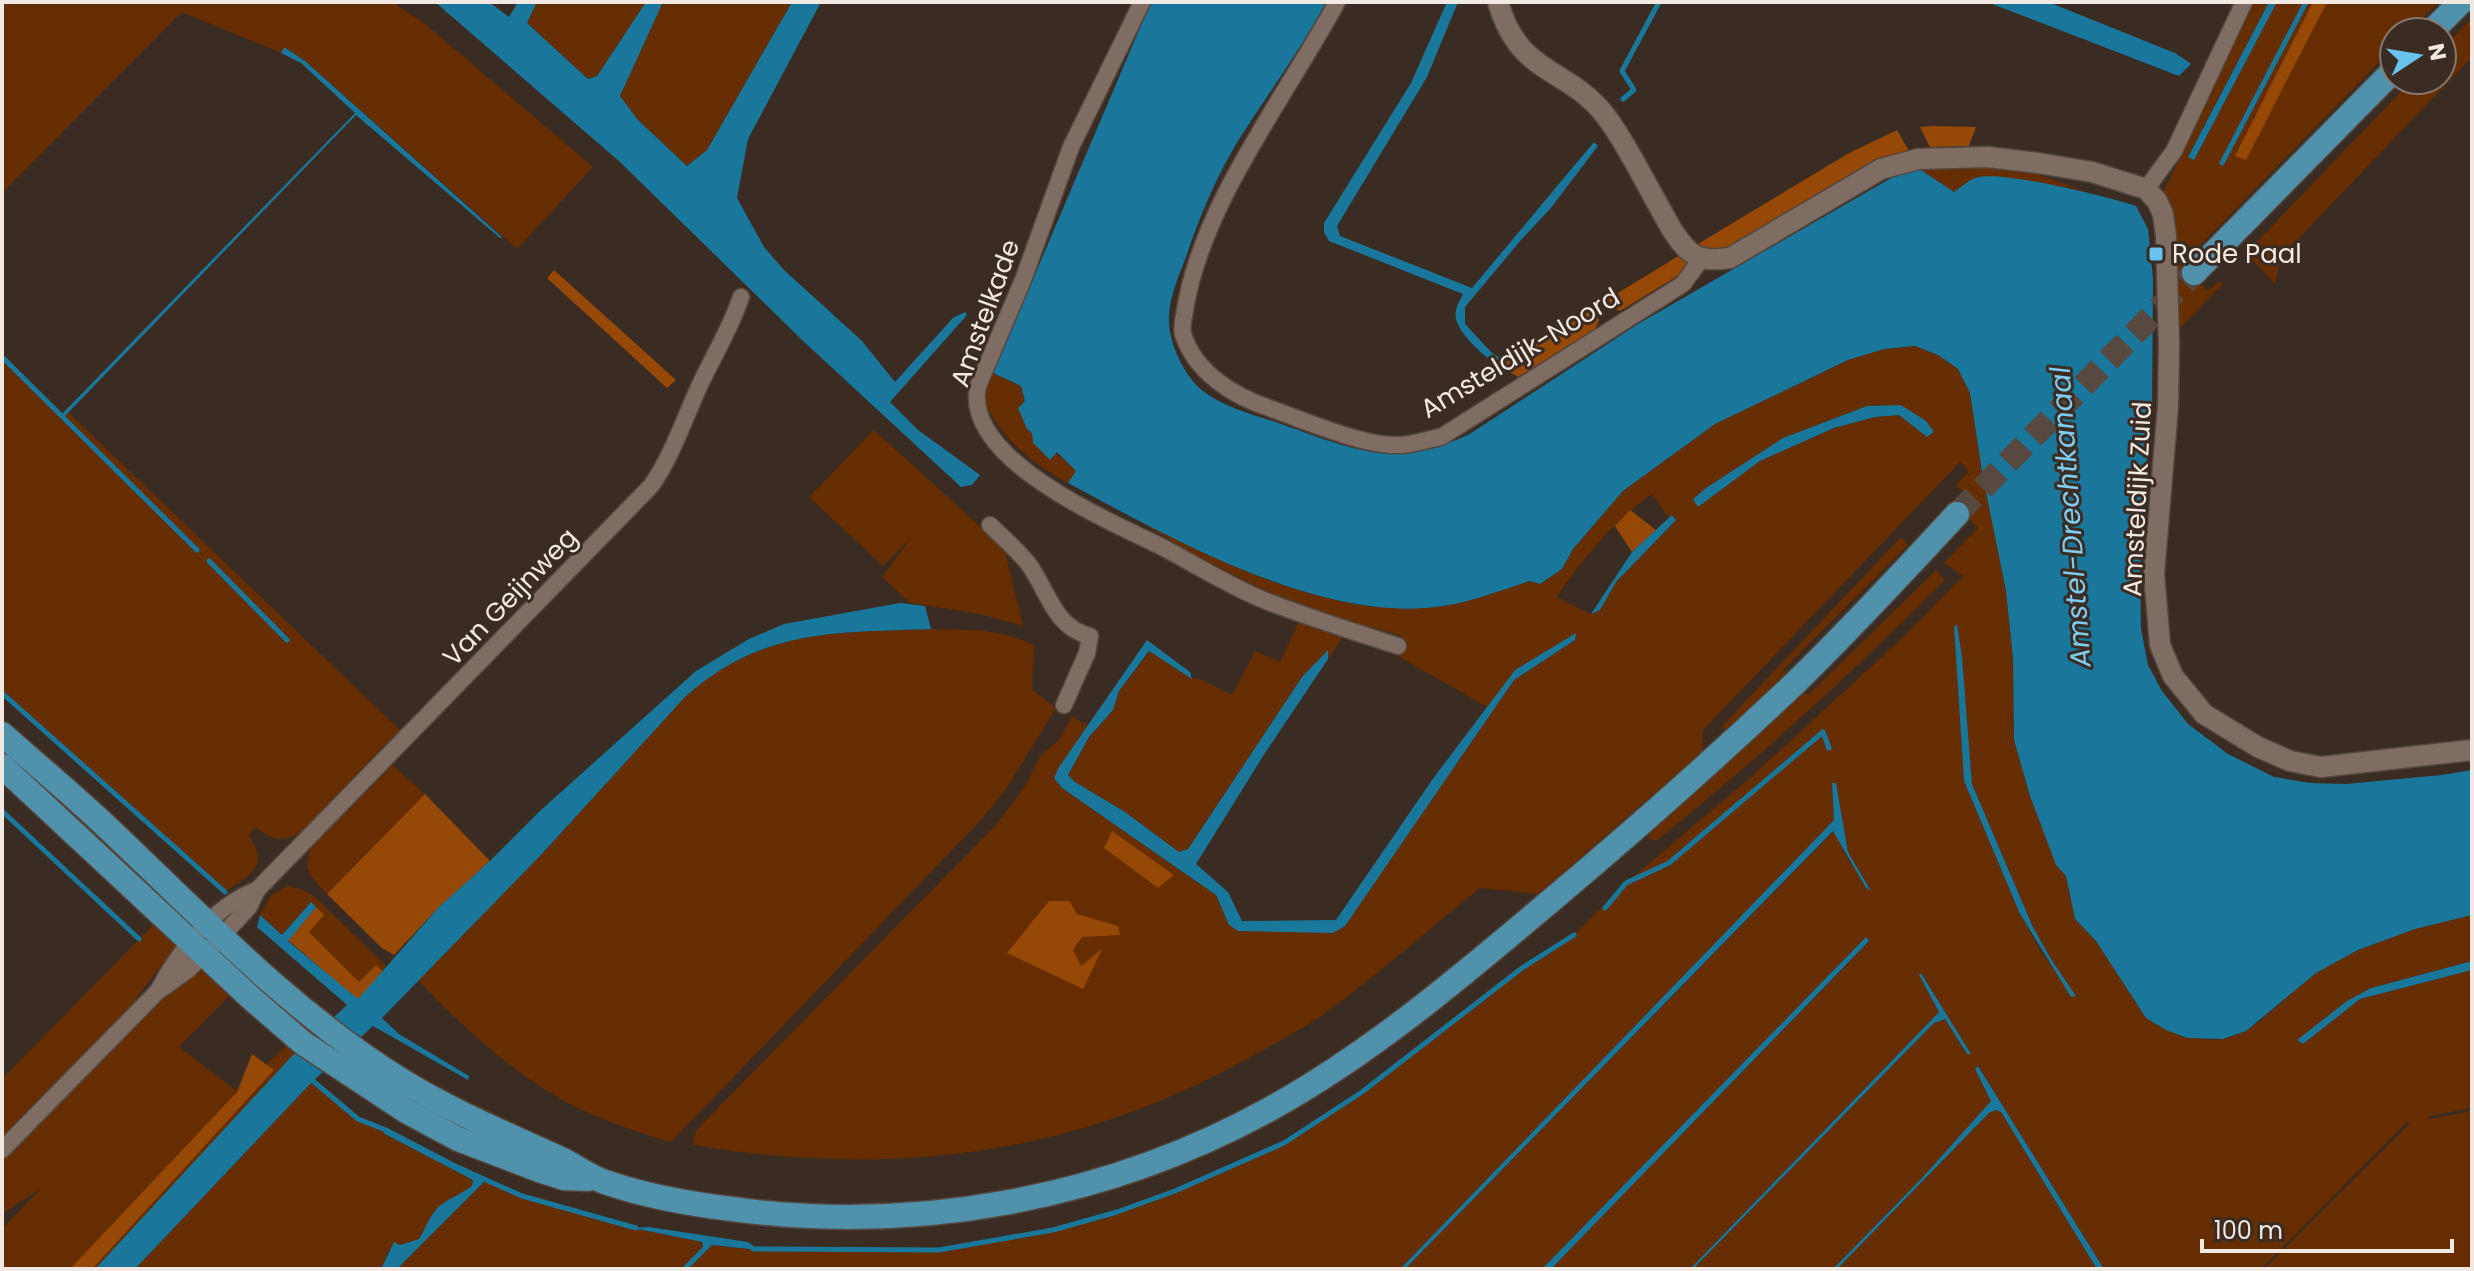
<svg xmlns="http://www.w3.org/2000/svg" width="2474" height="1271" font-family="Poppins,sans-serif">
<rect width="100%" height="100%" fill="#3b2c23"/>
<!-- green -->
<g fill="#652d00" fill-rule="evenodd">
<path d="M2 2H392L424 23 593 167 517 249 304 60 284 47 281 53 182 12 2 193Z"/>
<path d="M537 2H646L597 76 588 79 527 23Z"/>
<path d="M663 2H792L707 150 687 166 638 120 620 96Z"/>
<path d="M2253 2H2269L2188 156 2194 159 2277 2H2438L2409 32H2394V47L2182 264 2208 291 2219 281 2223 284 2176 332 2170 209 2164 191Z"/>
<path d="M2472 18V57L2281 257 2275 284 2246 253 2412 80H2442V49Z"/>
<path d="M1938 165 2019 168 2088 192 2068 187 1977 177 1954 192 1918 168Z"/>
<path d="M1915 346 1938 355 1958 369 1970 393 1983 478 2006 591 2013 659 2014 740 2030 796 2056 864 2066 876 2075 919 2187 1038C2199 1038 2213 1041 2224 1039 2259 1032 2288 991 2318 972 2364 943 2419 925 2472 915V961L2371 988 2303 1043 2360 999 2472 970V1108L2430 1116 2429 1119 2472 1111V1269H2264L2409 1124 2408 1121 2261 1269H2104L1978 1066 1975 1069 1992 1100 1921 1179 1833 1269H1693L1934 1023 1945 1019 1967 1054H1971L1921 974 1919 975 1939 1012 1690 1269H1550L1869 942 1866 937 1542 1269H1405L1834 831 1848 859 1869 887 1848 852 1836 783 1832 784 1834 820 1400 1269H688L712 1245 759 1250H939L1053 1230 1117 1212 1175 1191 1284 1143 1362 1092 1522 968 1574 935 1626 883 1752 776 1898 642 1963 576 1944 563 1978 528 1956 506 1966 496 1956 485 1969 471 1960 462 1703 730 1702 752 1538 894 1480 888C1428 930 1378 975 1324 1014 1299 1031 1272 1045 1245 1060 1068 1157 891 1178 693 1145V1139L697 1129 995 826 1026 785 1040 756 1059 740 1072 716 1088 726 1059 767 1055 778 1062 788 1216 895 1229 925H1345L1514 680 1575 640 1516 670 1487 707 1384 648 1403 636 1301 608 1199 558 1139 521C1228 566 1340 621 1442 606 1471 602 1502 590 1530 581L1540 584 1562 569 1573 549 1623 491 1715 424 1848 360 1884 349ZM1901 405 1927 437 1900 415 1875 417 1834 428 1760 461 1697 506 1783 438 1867 406ZM1652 494 1669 518 1673 515 1676 520 1616 582 1600 610 1590 614 1557 597C1582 559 1615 520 1652 494ZM1955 626H1957L1972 784 2032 925 2051 959 2075 996 2043 955 2020 914 1964 781Z"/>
<path d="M2 357 62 416 69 413 402 732 314 822C294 839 278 847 256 827L249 835C270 869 250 874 225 892L2 693Z"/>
<path d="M993 373 1021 386 1032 433 1077 471 1068 483C1028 461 996 435 981 391Z"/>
<path d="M874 430 1004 548 1023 626 980 614 910 603 882 577 911 538 883 566 809 497Z"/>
<path d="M1901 537 1908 545 1783 670 1786 674 1728 732 1722 726Z"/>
<path d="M1936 570 1945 580C1855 671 1760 757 1660 838L1656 841 1649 838 1650 829 1804 692 1808 695Z"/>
<path d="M1300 619 1345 634 1328 659V651L1302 677 1188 849 1179 852 1125 812 1075 782 1068 775 1089 737 1113 710 1119 691 1150 651 1192 679 1198 678 1232 695 1255 651 1280 662Z"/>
<path d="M931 629C965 630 1004 628 1034 646L1032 690 1056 708 1006 789 979 822 673 1140 668 1142C633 1130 597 1119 564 1101 508 1069 461 1026 417 979L540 856 685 696C763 628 834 633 931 629Z"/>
<path d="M389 762 425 794 327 894 312 878 307 868 310 846Z"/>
<path d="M288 886 301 889 315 897 387 967 384 972 376 965 360 983 309 932 323 915 311 902 282 935 260 915 271 895Z"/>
<path d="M158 920 180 941 128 1009 2 1139V1079Z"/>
<path d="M204 966 234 991 179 1047 237 1091 291 1041 301 1049 95 1269H2V1229L41 1188 2 1214V1158L154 1005Z"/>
<path d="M313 1081 358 1119 386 1130 383 1133 473 1180 472 1186 458 1197 442 1204 419 1239 388 1250 381 1269H135Z"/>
<path d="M1996 1110 2001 1112 2097 1269H1837L1989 1113Z"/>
<path d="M486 1180 522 1196 633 1228 702 1242 703 1247 681 1269H397Z"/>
</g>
<!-- forest -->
<g fill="#964806">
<path d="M2313 2H2327L2246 160 2235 156Z"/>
<path d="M1932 126 1976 127 1969 146 1930 147 1920 127Z"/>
<path d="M1897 130 1909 151 1894 154 1863 167 1725 252H1710L1698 244 1849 153Z"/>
<path d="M1680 255 1689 262 1679 275 1620 311 1615 309 1608 299Z"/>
<path d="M554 270 676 380 667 388 547 278Z"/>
<path d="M1593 309 1599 320 1595 329 1518 377 1500 366Z"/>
<path d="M1630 510 1656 530 1632 552 1615 526Z"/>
<path d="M425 794 490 861 438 908 394 955 382 948 327 894Z"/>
<path d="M1112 831 1174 875 1158 888 1104 848Z"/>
<path d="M1049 901H1069L1077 914 1118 926 1120 935 1082 937 1073 950 1081 966 1102 949 1083 989 1007 953Z"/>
<path d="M316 907 324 915 309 932 359 982 376 965 384 972 358 1000 288 940Z"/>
<path d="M252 1054 274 1070 92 1269H70L237 1092Z"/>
</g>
<!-- water -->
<g fill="#19779b">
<path d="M435 2H489L509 17 518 2H537L527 23 588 79 597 76 646 2H663L620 96 638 120 687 166 707 150 792 2H821L748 139 737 198 764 247 784 270 862 341 895 382 953 318 965 312 967 315 890 402 918 430 980 475 972 485 961 487 801 339 620 162Z"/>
<path d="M1151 2H1326C1299 53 1265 97 1235 146 1214 182 1199 218 1186 257 1179 275 1170 296 1169 315 1167 340 1184 376 1203 391 1225 408 1255 415 1281 424 1355 450 1392 469 1468 435L1638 324 1900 173 1918 168 1954 192C1960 188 1967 181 1975 178 1998 169 2109 197 2136 206L2148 229 2153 278 2152 408 2144 486 2140 572 2141 629 2148 665 2162 691 2188 724 2228 754 2274 777 2310 783 2346 784 2442 775 2472 770V915L2415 929 2358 950 2316 973 2246 1031 2223 1039 2187 1038 2166 1030 2146 1018 2096 941 2075 919 2066 876 2056 865 2030 796 2014 740 2013 659 2006 591 1983 478 1970 393 1958 369 1938 355 1915 346 1884 349 1848 360 1715 424 1623 491 1573 549 1562 569 1540 584 1530 581C1502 590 1472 602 1443 606 1322 625 1171 538 1068 483L1076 471 1057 452 1050 460 1033 443 1032 433 1027 429 1018 408 1025 401 1021 386 993 373Z"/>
<path d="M1447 2H1458L1427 77 1337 226 1340 236 1472 288 1594 142 1598 146 1550 209 1521 240 1465 307V324L1492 353 1507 362 1500 366C1487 360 1459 334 1456 319 1454 310 1459 302 1463 294L1329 241 1324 232V223L1411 83Z"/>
<path d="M1987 2H2048L2175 53 2191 64 2179 76Z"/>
<path d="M2269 2H2277L2194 160 2188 157Z"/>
<path d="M284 47 305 61 502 237 500 238 356 115 64 417 62 414 355 113 301 63 281 53Z"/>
<path d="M1901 405 1926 421 1934 432 1927 437 1899 415 1875 417 1834 428 1760 461 1698 507 1693 499 1706 488 1783 438 1867 406Z"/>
<path d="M1672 515 1676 520 1616 582 1600 610 1591 614 1632 552Z"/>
<path d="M900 603 925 606 931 629C834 633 763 628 685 697L540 856 382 1018 399 1034 469 1076 468 1080 373 1026 313 1081 135 1269H95L291 1057 347 1005 257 927 260 915 282 935 311 902 316 907 288 941 358 999 438 908 490 861 541 810 696 671 749 639 784 624Z"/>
<path d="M1957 625 1962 657 1972 784 2032 925 2051 959 2076 996 2071 997 2020 914 1964 781 1954 626Z"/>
<path d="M1576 633 1575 640 1514 680 1345 926 1333 933 1238 931 1229 925 1216 895 1062 788 1054 778 1059 767 1147 640 1190 672 1192 679 1149 651 1119 691 1113 710 1089 737 1068 775 1075 782 1125 812 1179 852 1188 849 1302 677 1328 650V659L1265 753 1196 864 1228 892 1242 921 1336 920 1432 780 1515 670Z"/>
<path d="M1832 783H1836L1848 852 1871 891 1866 888 1833 831 1405 1269H1400L1834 820Z"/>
<path d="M1866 937 1869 941 1551 1269H1542Z"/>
<path d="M2472 961V970L2360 999 2303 1044 2297 1040 2347 1001 2371 988Z"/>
<path d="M1921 973 1971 1054H1967L1945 1019 1934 1023 1693 1269H1690L1939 1012 1919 975Z"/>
<path d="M1978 1066 2104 1269H2097L2001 1112 1996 1110 1989 1113 1837 1269H1833L1921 1179 1991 1101 1975 1069Z"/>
<path d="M386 1130 486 1180 397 1269H381L394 1242 400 1245 419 1239C426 1228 431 1211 442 1204 452 1197 461 1194 472 1186L473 1180 383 1133Z"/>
<path d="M649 1227 748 1242 759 1250 712 1245 688 1269H681L703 1247 702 1242 633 1228Z"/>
</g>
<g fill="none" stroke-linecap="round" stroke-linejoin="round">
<!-- stream -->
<g stroke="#19779b" stroke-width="5">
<path d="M1623 99 1634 90 1622 71 1659 2"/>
<path d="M2222 163 2306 2"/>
<path d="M2 357 197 550"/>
<path d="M209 561 287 640"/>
<path d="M2 693 225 892"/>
<path d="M2 811 139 939"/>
<path d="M1605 908 1626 883 1669 863 1823 732 1829 748"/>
<path d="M313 1081 358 1119 386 1130 455 1166 522 1196 636 1228"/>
<path d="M753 1249 939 1250 1053 1230 1117 1212 1175 1191 1284 1143 1362 1092 1522 968 1574 935"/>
</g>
<!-- primary-tunnel -->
<path stroke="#574840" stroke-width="24" stroke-dasharray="24 12" stroke-linecap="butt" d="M1957 514 2194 273"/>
<!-- minor casing -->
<g stroke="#544740" stroke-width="19">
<g id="minor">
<path d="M1142 2 1071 147 1023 280 978 386C962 460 1112 522 1164 548 1198 566 1231 587 1266 601 1310 618 1354 632 1398 646"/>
<path d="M1337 2C1286 97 1202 203 1185 310 1184 318 1181 327 1183 334 1195 373 1235 397 1272 409 1305 421 1366 447 1400 445 1413 445 1428 439 1441 437L1683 284 1702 258"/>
<path d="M2146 189 2174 151 2244 2"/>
<path d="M990 525C1003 538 1019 551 1030 566 1048 592 1055 628 1090 636L1087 653 1064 705"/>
<path d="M158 991C178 952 215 905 257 890"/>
<path d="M2 1150 157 992 188 970 221 937 249 907 257 890 651 486C672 456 683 422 698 389 712 358 730 330 741 297"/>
</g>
</g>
<!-- tertiary casing -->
<g stroke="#544740" stroke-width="23">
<path id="tertiary" d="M1498 2C1519 76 1566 66 1605 115 1627 144 1643 179 1661 210 1669 225 1677 240 1689 251 1700 261 1716 260 1730 258L1881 169 1918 159 1988 157 2038 163 2092 172 2146 189 2157 201 2163 214 2166 236 2169 344 2168 406 2154 574 2160 645 2173 676 2204 714 2258 747 2290 761 2321 767 2472 750"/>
</g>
<!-- primary casing -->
<g stroke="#544740" stroke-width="27">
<g id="primary">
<path d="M2431 32 2461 2"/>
<path d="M2194 273 2394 70"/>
<path d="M2 734C37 765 74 796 108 828 203 918 292 1013 404 1082 455 1113 509 1135 563 1160 577 1167 590 1177 605 1182 645 1196 690 1204 732 1209 916 1234 1107 1199 1270 1109 1373 1052 1464 974 1554 898 1636 829 1716 758 1793 685 1850 630 1903 572 1957 514"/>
<path d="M2 766 251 998 303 1043 406 1111 458 1139 539 1170 564 1178 588 1179"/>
</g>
</g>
<!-- minor -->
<use href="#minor" stroke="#7f6d63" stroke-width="16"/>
<!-- tertiary -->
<use href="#tertiary" stroke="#7f6d63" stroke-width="20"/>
<!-- primary -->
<use href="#primary" stroke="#5092ab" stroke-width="24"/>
</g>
<!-- markers -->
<rect fill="#67c4ef" stroke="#3b2c23" stroke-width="3" x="2148" y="246" width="16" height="16" rx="4"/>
<g text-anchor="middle" stroke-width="6" stroke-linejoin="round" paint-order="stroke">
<!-- poi labels -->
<g font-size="26" fill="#f3e9e3" stroke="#3b2c23" text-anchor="start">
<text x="2172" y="263">Rode Paal</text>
</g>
<!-- street labels -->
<g font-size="26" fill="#f3e9e3" stroke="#3b2c23">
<text transform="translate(985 313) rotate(-70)" y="9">Amstelkade</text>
<text transform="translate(1520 353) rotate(-31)" y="9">Amsteldijk-Noord</text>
<text transform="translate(2137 499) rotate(-87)" y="9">Amsteldijk Zuid</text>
<text transform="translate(510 597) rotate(-46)" y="9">Van Geijnweg</text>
</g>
<!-- water labels -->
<g font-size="28" font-style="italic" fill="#80cdf2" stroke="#3b2c23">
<text transform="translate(2070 517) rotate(-94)" y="10">Amstel-Drechtkanaal</text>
</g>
</g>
<!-- border -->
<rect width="2474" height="1271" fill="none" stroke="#f3e9e3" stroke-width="8"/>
<!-- north arrow -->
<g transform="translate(2418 56) rotate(78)"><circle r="38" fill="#3b2c23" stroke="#857870" stroke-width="2"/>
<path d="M0-6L14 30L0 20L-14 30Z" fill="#67c4ef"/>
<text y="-12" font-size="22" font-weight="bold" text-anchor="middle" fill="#f3e9e3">N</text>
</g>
<!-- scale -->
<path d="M2202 1239v12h250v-12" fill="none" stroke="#f3e9e3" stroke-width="4"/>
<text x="2214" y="1239" font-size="24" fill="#f3e9e3" stroke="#3b2c23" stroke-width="6" paint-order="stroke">100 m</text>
</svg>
